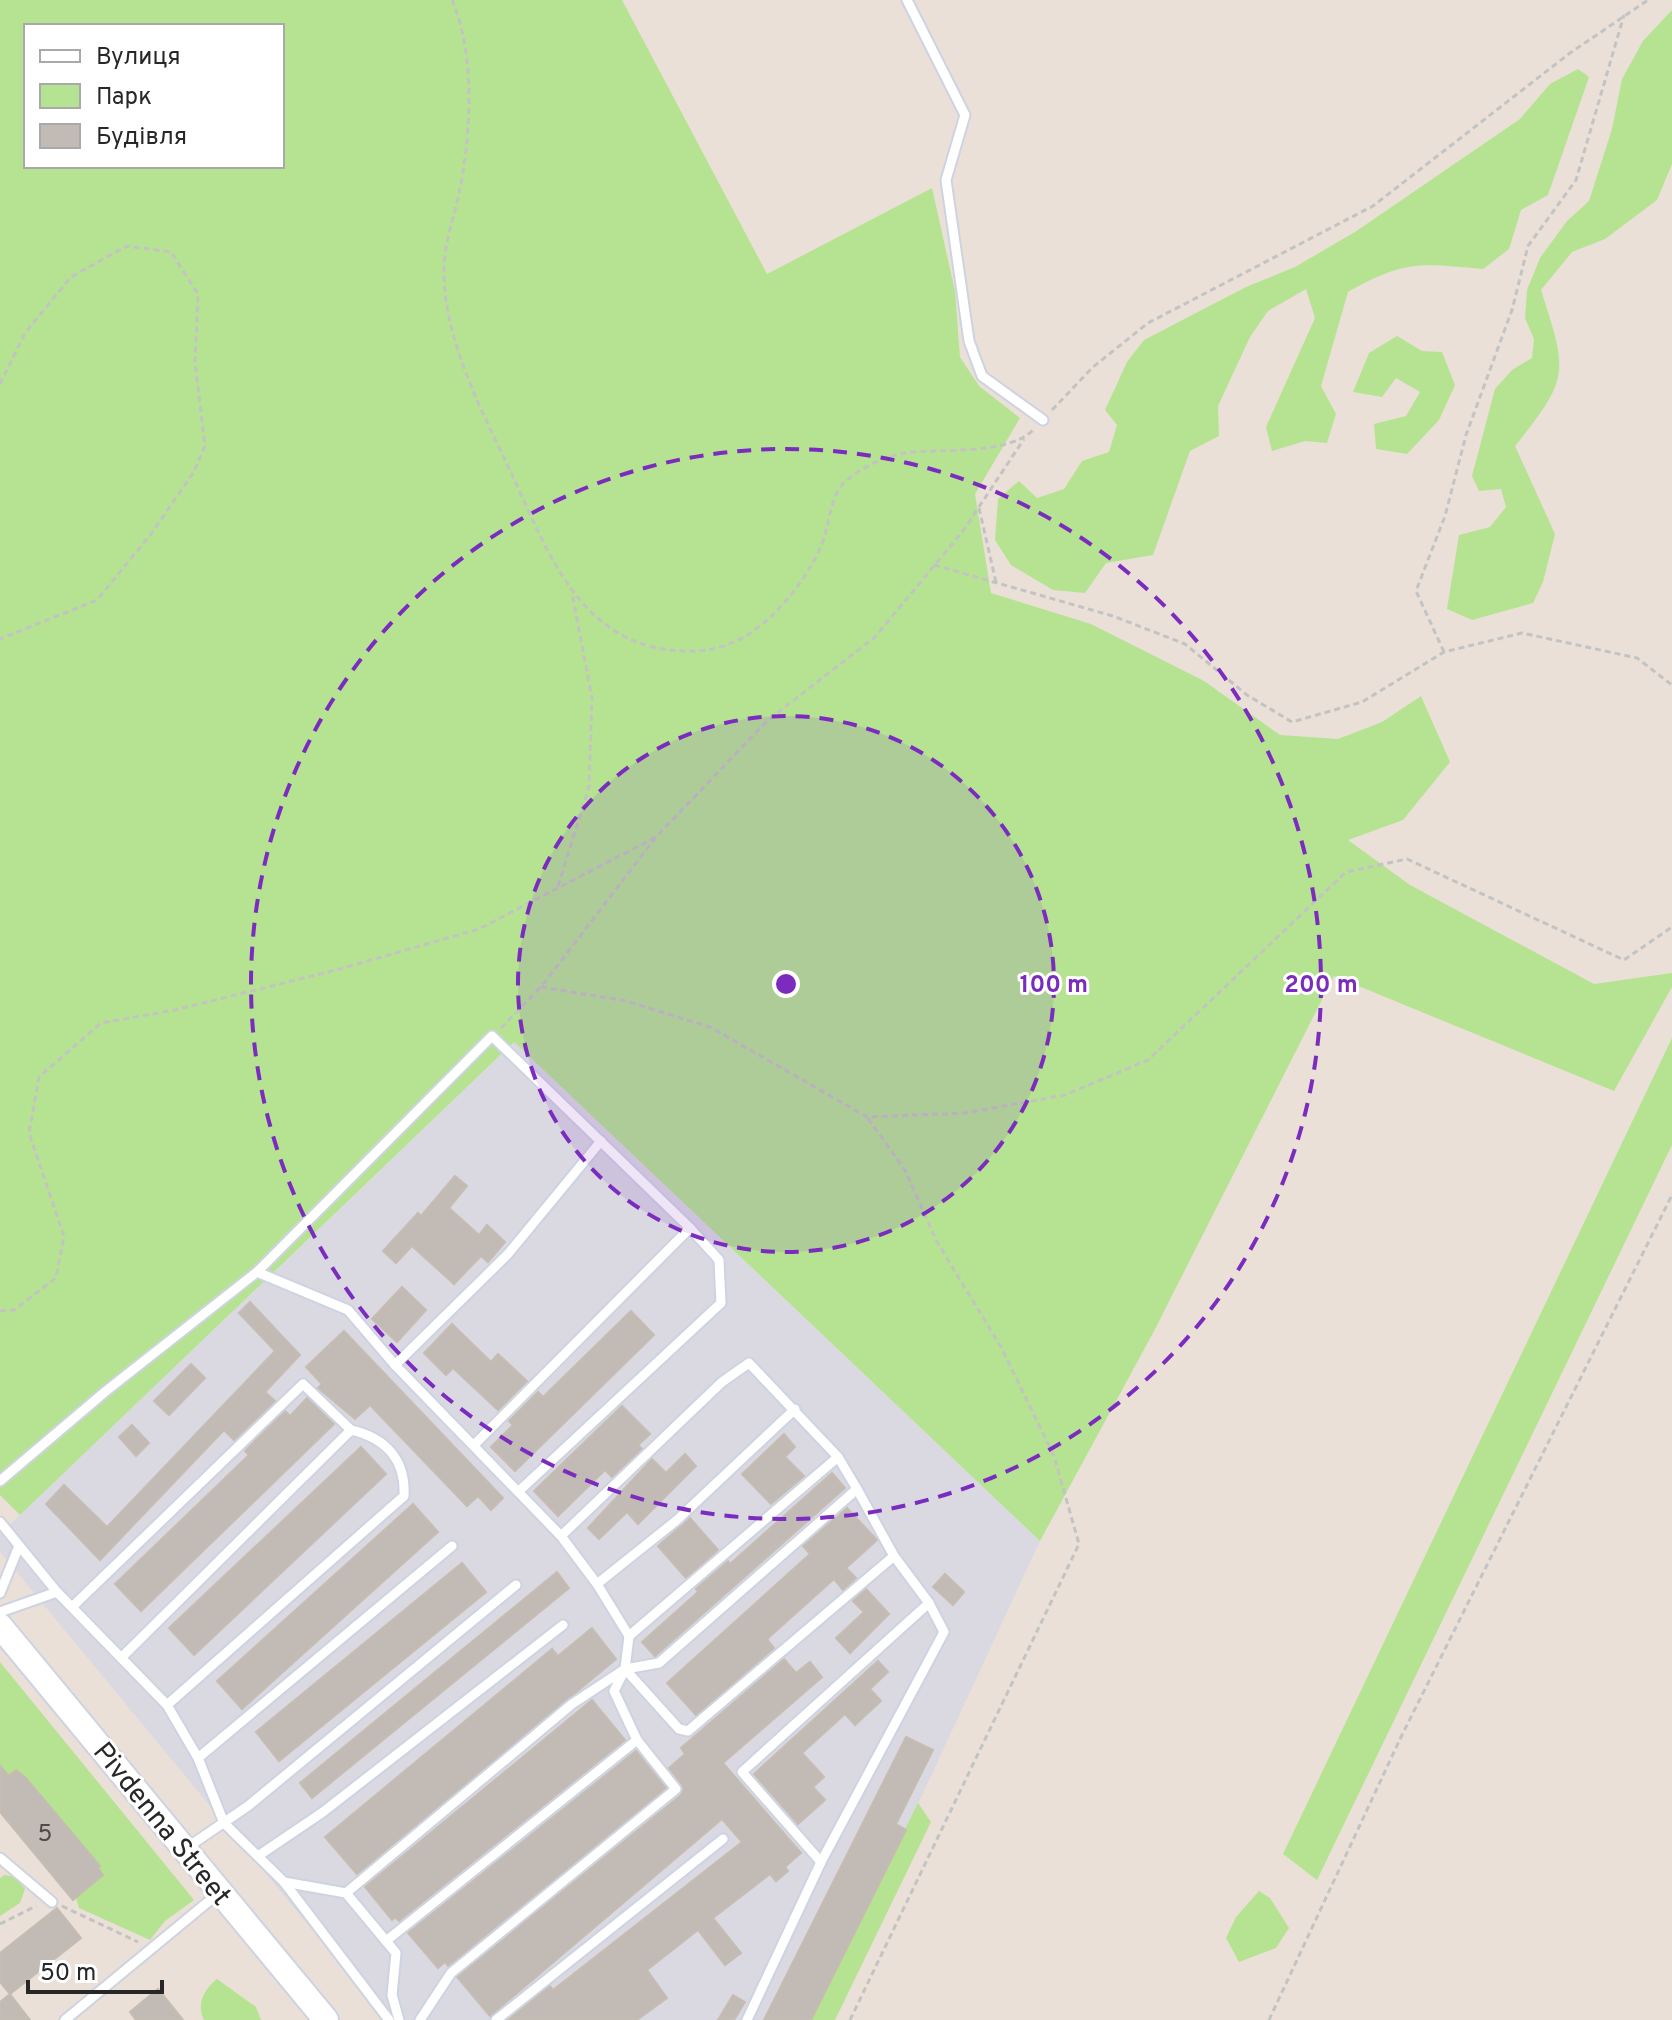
<svg xmlns="http://www.w3.org/2000/svg" width="1672" height="2020" font-family="Overpass,sans-serif">
<rect width="100%" height="100%" fill="#eae0d7"/>
<!-- industrial -->
<path fill="#dad9e2" d="M514 1042 1040 1541 906 1830 811 2020H387L0 1552V1534Z"/>
<!-- green -->
<g fill="#b6e392" fill-rule="evenodd">
<path d="M0 0H622L767 274 932 188 955 291 960 357 979 386 1020 418 975 494 991 593 1091 624 1204 681 1280 735 1338 739 1382 722 1421 696 1450 762 1403 820 1348 840 1410 885 1594 984 1672 973V987L1614 1091 1334 976 1153 1333 1040 1541 514 1042 20 1515 0 1495ZM26 26H282V166H26Z"/>
<path d="M1672 10V164L1657 200 1605 239 1572 252 1541 290C1567 372 1571 377 1515 446L1555 534 1543 582 1533 603 1472 620 1447 609 1459 535 1490 527 1506 507 1501 489 1479 491 1472 476 1495 389 1512 370 1532 358 1534 339 1525 318 1527 290 1540 258 1567 221 1589 201 1612 129 1622 79 1643 41Z"/>
<path d="M1578 69 1589 77 1548 195 1521 210 1509 249 1483 269C1420 263 1404 260 1348 292L1321 386 1336 414 1327 443 1305 441 1272 451 1266 427 1315 318 1306 289 1268 311 1250 337 1218 406 1219 436 1190 451 1153 555 1106 563 1085 593 1053 590 1011 565 995 540 998 499 1019 481 1037 498 1064 489 1082 461 1109 452 1117 425 1105 410 1127 362 1144 340 1246 287 1295 267 1355 232 1520 119 1550 84Z"/>
<path d="M1397 336 1422 351 1442 352 1455 385 1439 420 1407 454 1376 449 1374 424 1406 416 1420 392 1396 378 1382 397 1353 392 1369 353Z"/>
<path d="M1672 1038V1145L1317 1880 1283 1854Z"/>
<path d="M0 1662 194 1900 165 1921 150 1940 79 1908 76 1898 103 1875 98 1868 100 1866 25 1777 16 1770 9 1776 0 1766Z"/>
<path d="M918 1803 931 1822 835 2020H811Z"/>
<path d="M5 1875 15 1877 25 1889 20 1903 0 1916V1878Z"/>
<path d="M1259 1891 1270 1898 1289 1928 1276 1948 1239 1962 1226 1938 1236 1917Z"/>
<path d="M217 1979 256 2007 261 2020H204C196 2004 204 1989 217 1979Z"/>
</g>
<!-- building -->
<g fill="#c2bab4" stroke="#c5bcb2" stroke-width="2">
<path d="M455 1176 467 1186 449 1208 479 1235 487 1225 505 1242 488 1262 481 1256 454 1284 412 1246 396 1263 383 1251 418 1213 421 1216Z"/>
<path d="M402 1287 426 1310 397 1342 372 1319Z"/>
<path d="M250 1302 300 1355 265 1392 275 1401 234 1440 224 1430 100 1560 46 1504 64 1485 107 1527 275 1351 239 1313Z"/>
<path d="M631 1311 654 1335 515 1471 491 1447 513 1425 509 1421 538 1392 543 1397Z"/>
<path d="M452 1324 491 1362 498 1354 527 1381 498 1410 453 1368 446 1375 424 1353Z"/>
<path d="M344 1331 503 1498 491 1510 478 1496 467 1506 370 1405 355 1419 318 1388 322 1384 306 1367Z"/>
<path d="M191 1364 205 1378 169 1415 154 1401Z"/>
<path d="M307 1398 334 1424 141 1611 115 1584 249 1455 245 1451 285 1411 290 1416Z"/>
<path d="M622 1406 650 1434 638 1445 642 1449 612 1477 605 1470 558 1516 534 1491Z"/>
<path d="M132 1425 149 1443 136 1456 119 1437Z"/>
<path d="M784 1434 795 1447 785 1457 804 1476 771 1504 742 1474Z"/>
<path d="M361 1447 386 1474 194 1655 169 1628Z"/>
<path d="M685 1454 696 1466 638 1524 627 1512 599 1539 588 1528 652 1459 666 1473Z"/>
<path d="M832 1473 845 1488 655 1656 642 1642 698 1592 696 1589 728 1561 730 1564Z"/>
<path d="M413 1504 438 1532 242 1709 217 1681Z"/>
<path d="M847 1508 877 1540 846 1568 856 1578 843 1590 834 1579 767 1639 774 1648 696 1715 667 1683 810 1554 803 1546Z"/>
<path d="M690 1518 718 1550 686 1578 658 1546Z"/>
<path d="M462 1563 486 1592 279 1761 256 1732Z"/>
<path d="M557 1572 569 1588 312 1798 300 1783Z"/>
<path d="M945 1574 964 1592 953 1605 933 1587Z"/>
<path d="M866 1589 889 1614 850 1653 836 1638 864 1612 853 1601Z"/>
<path d="M592 1628 616 1659 357 1874 325 1837 552 1649 558 1656Z"/>
<path d="M784 1659 796 1673 810 1662 822 1677 723 1763 801 1853 785 1867 788 1871 776 1881 770 1874 713 1918 741 1953 725 1965 698 1930 647 1970 667 1998 637 2020H508L550 1986 553 1990 742 1842 722 1819 490 2016 457 1977 681 1795 682 1785 669 1768 685 1754 681 1748Z"/>
<path d="M878 1661 888 1672 870 1689 881 1701 855 1725 845 1714 802 1753 824 1777 813 1787 825 1800 798 1824 754 1774Z"/>
<path d="M592 1700 625 1740 399 1921 395 1917 392 1920 365 1887Z"/>
<path d="M906 1737 933 1750 896 1824 906 1830 811 2020H764Z"/>
<path d="M636 1751 666 1788 448 1966 445 1962 438 1968 408 1933Z"/>
<path d="M0 1766 9 1776 16 1770 25 1777 100 1866 98 1868 103 1875 73 1900 0 1812Z"/>
<path d="M57 1908 81 1938 10 1994 0 1982V1953Z"/>
<path d="M158 1989 175 2010 183 2020H136L130 2012Z"/>
<path d="M10 1994 30 2020H0V2002Z"/>
<path d="M733 1995 745 2002 734 2020H718Z"/>
</g>
<g fill="none" stroke-linecap="round" stroke-linejoin="round">
<!-- service casing -->
<g stroke="#cdd3e1" stroke-width="13">
<g id="service">
<path d="M907 0 965 115 946 180 969 341 982 376 1043 420"/>
<path d="M257 1272 348 1310 395 1365 561 1536 597 1584 629 1636 625 1669 614 1691 637 1740 676 1789 451 1973 420 2020"/>
<path d="M395 1365 508 1254 601 1141"/>
<path d="M474 1445 690 1228"/>
<path d="M0 1481 106 1391 257 1272 492 1036 690 1228 719 1260 721 1303 519 1491"/>
<path d="M857 1489 894 1556"/>
<path d="M0 1522 57 1592 167 1705 198 1758 224 1823 284 1882 346 1893 396 1953 392 1995 399 2020"/>
<path d="M561 1536 722 1382 749 1363 838 1457"/>
<path d="M597 1584 677 1520 795 1409"/>
<path d="M0 1593 19 1546"/>
<path d="M72 1607 303 1384 351 1430 123 1656"/>
<path d="M0 1612 57 1592"/>
<path d="M625 1669 679 1729 688 1731 894 1556 929 1603 742 1772 821 1862"/>
<path d="M167 1705 404 1496C406 1460 386 1438 351 1430"/>
<path d="M198 1758 452 1546"/>
<path d="M185 1849 248 1806 516 1585"/>
<path d="M258 1856 323 1812 563 1625"/>
<path d="M0 1858 52 1902"/>
<path d="M284 1882 389 2020"/>
<path d="M346 1893 572 1704 625 1669 659 1663 857 1489 838 1457 629 1636"/>
<path d="M386 1941 637 1740"/>
<path d="M65 2020 220 1892"/>
<path d="M496 2020 723 1839"/>
<path d="M747 2020 821 1862 944 1632 929 1603"/>
</g>
</g>
<!-- tertiary casing -->
<g stroke="#cdd3e1" stroke-width="28">
<path id="tertiary" d="M0 1626 326 2020"/>
</g>
<!-- path -->
<g stroke="#c3c3c3" stroke-width="3" stroke-dasharray="6 4" stroke-linecap="butt">
<path d="M452 0C476 54 471 141 458 198 452 224 443 248 444 275 445 339 480 408 507 464 543 539 573 638 669 650 689 652 711 652 729 644 767 630 803 585 820 549 829 530 829 496 845 482 862 467 883 457 905 453 939 448 1007 456 1033 430"/>
<path d="M0 384 25 333 71 277 127 246 171 252 198 294 195 363 205 446 193 473 151 534 97 600 0 639"/>
<path d="M1052 410 1093 367 1148 323 1373 206 1570 53 1648 0"/>
<path d="M979 508 996 582"/>
<path d="M934 565 1113 616 1185 644 1247 695 1292 722 1362 702 1444 652 1522 633 1637 658 1672 685"/>
<path d="M1444 652 1416 591 1445 516 1466 435 1512 310 1528 246 1576 180 1624 15"/>
<path d="M558 886 589 787 592 698 572 593"/>
<path d="M541 987 626 1001 710 1027 867 1117 965 1113 1065 1095 1148 1060 1346 872 1407 859 1624 960 1672 927"/>
<path d="M501 1028 541 987 656 837 767 721 875 637 963 531 1024 439"/>
<path d="M0 1311 14 1310 56 1278 64 1236 29 1133 39 1077 101 1023 175 1010 340 969 479 929 656 837"/>
<path d="M62 1906 138 1942"/>
<path d="M0 1924 36 1906"/>
<path d="M850 2020 1079 1544 1054 1456 1001 1347 936 1240 905 1170 867 1117"/>
<path d="M1269 2020 1401 1737 1672 1195"/>
</g>
<!-- service -->
<use href="#service" stroke="#fff" stroke-width="9"/>
<!-- tertiary -->
<use href="#tertiary" stroke="#fff" stroke-width="24"/>
</g>
<!-- distance rings -->
<circle cx="786" cy="984" r="268" fill="#7b2cbf" fill-opacity=".12"/>
<g fill="none" stroke="#7b2cbf" stroke-width="4" stroke-dasharray="14 10">
<circle cx="786" cy="984" r="268"/>
<circle cx="786" cy="984" r="535"/>
</g>
<g text-anchor="middle" stroke-width="6" stroke-linejoin="round" paint-order="stroke">
<!-- number labels -->
<g font-size="24" fill="#4e4c4a">
<text x="45" y="1841">5</text>
</g>
<!-- street labels -->
<g font-size="28" fill="#272727" stroke="#fff">
<text transform="translate(163 1823) rotate(51)" y="10">Pivdenna Street</text>
</g>
</g>
<circle cx="786" cy="984" r="12" fill="#7b2cbf" stroke="#fff" stroke-width="4"/>
<g font-size="24" text-anchor="middle" font-weight="bold" fill="#7b2cbf" stroke="#fff" stroke-width="6" stroke-linejoin="round" paint-order="stroke">
<text x="1054" y="992">100 m</text>
<text x="1321" y="992">200 m</text>
</g>
<!-- legend -->
<rect x="24" y="24" width="260" height="144" fill="#ffffff" stroke="#a9a9a9" stroke-width="2"/>
<rect x="40" y="50" width="40" height="12" fill="#ffffff" stroke="#a9a9a9" stroke-width="2"/>
<text x="96" y="64" font-size="24" fill="#272727">Вулиця</text>
<rect x="40" y="84" width="40" height="24" fill="#b6e392" stroke="#a9a9a9" stroke-width="2"/>
<text x="96" y="104" font-size="24" fill="#272727">Парк</text>
<rect x="40" y="124" width="40" height="24" fill="#c2bab4" stroke="#a9a9a9" stroke-width="2"/>
<text x="96" y="144" font-size="24" fill="#272727">Будівля</text>
<!-- scale -->
<path d="M28 1980v12h134v-12" fill="none" stroke="#272727" stroke-width="4"/>
<text x="40" y="1980" font-size="24" fill="#272727" stroke="#ffffff" stroke-width="6" paint-order="stroke">50 m</text>
</svg>
